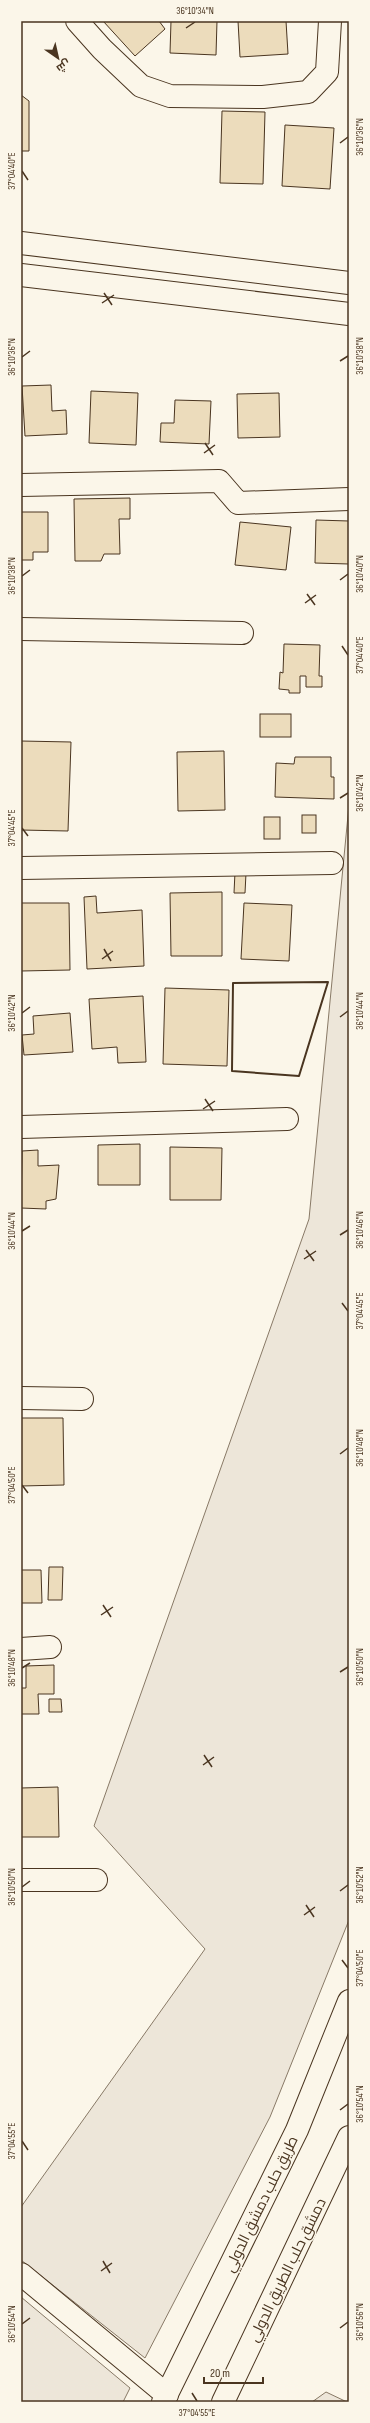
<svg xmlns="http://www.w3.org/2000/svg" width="370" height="2423" font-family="'Sofia Sans Condensed',Cairo,sans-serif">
<rect width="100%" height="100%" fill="#fbf6e9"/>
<!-- green -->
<g fill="#ede6d9" stroke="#887966">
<path d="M349 805V1920L270 2117 145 2358 21 2260V2207L205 1949 94 1826 309 1219Z"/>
<path d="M21 2297 130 2388 123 2402H21Z"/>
<path d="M326 2392 347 2402H312Z"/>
</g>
<!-- building -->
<g fill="#ecdcbc" stroke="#4a3520">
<path d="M103 21H159L165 29 135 56Z"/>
<path d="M171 21H217L216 55 170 53Z"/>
<path d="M238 21H286L288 54 240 57Z"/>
<path d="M21 95 29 101V151H21Z"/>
<path d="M222 111 265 112 263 184 220 183Z"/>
<path d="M285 125 334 128 330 189 282 186Z"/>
<path d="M51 385 52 411 66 410 67 434 25 436 22 386Z"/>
<path d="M91 391 138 393 136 445 89 443Z"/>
<path d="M279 393 280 437 238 438 237 394Z"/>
<path d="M175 400 211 401 209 444 160 442 161 423H174Z"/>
<path d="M130 498V519H119L120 554H104L101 561H75L74 499Z"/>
<path d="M21 512H48V552H33V560H21Z"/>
<path d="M316 520 349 521V564L315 563Z"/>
<path d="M240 522 291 527 286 570 235 565Z"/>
<path d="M284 644 320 645 319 676H322V687H306V676H300V693H289V690L279 689 280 672 283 673Z"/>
<rect x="260" y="714" width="31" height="23"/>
<path d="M21 741 71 742 68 831 21 830Z"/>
<path d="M224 751 225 810 178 811 177 752Z"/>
<path d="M295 757H331V777H334V799L275 797 276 763 294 764Z"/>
<rect x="302" y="815" width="14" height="18"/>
<rect x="264" y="817" width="16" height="22"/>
<path d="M235 872 246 873 245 893H234Z"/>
<path d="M222 892V956H171L170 893Z"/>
<path d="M96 896 97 913 142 910 144 966 87 969 84 897Z"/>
<path d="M21 903H69L70 970 21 971Z"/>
<path d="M244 903 292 905 289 961 241 959Z"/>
<path d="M165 988 229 990 227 1066 163 1064Z"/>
<path d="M143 996 146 1062 118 1063 117 1047 92 1049 89 999Z"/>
<path d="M70 1013 73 1052 24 1055 22 1035 34 1034 33 1016Z"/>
<path d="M140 1144V1185H98V1145Z"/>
<path d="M170 1147 222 1148 221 1200H170Z"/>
<path d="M38 1150V1166L59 1165 56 1199 46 1201V1209L21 1208 22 1151Z"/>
<path d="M21 1418H63L64 1485 21 1486Z"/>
<path d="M49 1567H63L62 1600H48Z"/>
<path d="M21 1570H41L42 1603H21Z"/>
<path d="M54 1665V1694H38L39 1714H21V1688H26V1666Z"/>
<path d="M49 1699H61L62 1712H49Z"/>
<path d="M58 1787 59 1837H21V1788Z"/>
</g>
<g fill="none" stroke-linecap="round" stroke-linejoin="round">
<!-- minor casing -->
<g stroke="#4a3520" stroke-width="24">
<g id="minor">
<path d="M77 21 102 49 141 86 170 96 263 97 308 92 327 72 330 21"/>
<path d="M21 243 349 283"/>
<path d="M21 275 349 314"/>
<path d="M21 485 219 481 238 503 349 499"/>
<path d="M21 629 242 633"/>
<path d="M21 868 332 863"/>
<path d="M21 1127 287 1119"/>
<path d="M21 1398 82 1399"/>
<path d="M21 1649 50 1647"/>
<path d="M21 1880H96"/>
<path d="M21 2274 167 2395"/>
</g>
</g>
<!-- highway casing -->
<g stroke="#4a3520" stroke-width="24">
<g id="highway">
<path d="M163 2402 297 2130 349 2001"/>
<path d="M223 2402 349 2137"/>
</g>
</g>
<!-- minor -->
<use href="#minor" stroke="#fbf6e9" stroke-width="22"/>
<!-- highway -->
<use href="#highway" stroke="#fbf6e9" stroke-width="22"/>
<!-- wall -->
<path stroke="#4a3520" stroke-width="2" d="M328 982 299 1076 232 1071 233 983Z"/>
</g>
<!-- ticks -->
<path fill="none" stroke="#4a3520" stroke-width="1.5" d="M186 28 195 22M340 143 348 137M22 171 28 180M104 293 112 305M102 303 114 295M22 357 30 351M340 361 348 356M205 443 213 455M204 453 215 445M22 576 30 570M340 580 348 574M307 594 315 605M305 603 316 595M342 646 348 655M340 798 348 793M22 828 28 836M104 949 111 961M102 959 113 951M22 1013 30 1007M340 1017 348 1011M205 1099 213 1111M203 1109 215 1101M22 1231 30 1226M340 1235 348 1230M306 1250 314 1261M304 1259 316 1251M342 1303 348 1311M340 1454 348 1448M22 1485 28 1493M103 1605 111 1617M101 1615 113 1607M22 1668 30 1663M340 1672 348 1667M204 1755 212 1767M203 1765 214 1757M22 1887 30 1881M340 1891 348 1885M306 1905 314 1917M304 1915 315 1907M342 1960 348 1968M340 2110 348 2104M22 2141 28 2150M103 2261 110 2273M101 2271 112 2263M22 2324 30 2318M340 2328 348 2322M192 2393 197 2401"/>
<g text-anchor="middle" stroke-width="3" stroke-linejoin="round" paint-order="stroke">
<!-- street labels -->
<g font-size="15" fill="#4a3520" stroke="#fbf6e9">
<text transform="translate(261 2204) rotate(-64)" y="5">طريق حلب دمشق الدولي</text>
<text transform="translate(287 2270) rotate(-64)" y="5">دمشق حلب الطريق الدولي</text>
</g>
</g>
<!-- border -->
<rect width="370" height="2423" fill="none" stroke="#fbf6e9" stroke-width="44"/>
<!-- north arrow -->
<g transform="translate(58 58) rotate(146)" stroke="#fbf6e9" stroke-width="3" paint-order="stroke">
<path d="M0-3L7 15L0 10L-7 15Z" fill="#4a3520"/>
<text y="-6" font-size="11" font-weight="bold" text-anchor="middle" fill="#4a3520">ش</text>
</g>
<!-- scale -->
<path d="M204 2377v6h59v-6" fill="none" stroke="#4a3520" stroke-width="2"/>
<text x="210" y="2377" font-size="12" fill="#4a3520" stroke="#fbf6e9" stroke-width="3" paint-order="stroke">20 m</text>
<rect x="22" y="22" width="326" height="2379" fill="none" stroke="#4a3520" stroke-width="1.5"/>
<g font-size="10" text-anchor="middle" fill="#4a3520">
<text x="195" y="14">36°10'34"N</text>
<text transform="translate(359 137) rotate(-90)" y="4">36°10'36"N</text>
<text transform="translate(11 171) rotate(-90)" y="4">37°04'40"E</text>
<text transform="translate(359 356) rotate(-90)" y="4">36°10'38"N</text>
<text transform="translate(11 357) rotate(-90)" y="4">36°10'36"N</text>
<text transform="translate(359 574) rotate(-90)" y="4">36°10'40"N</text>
<text transform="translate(11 576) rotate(-90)" y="4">36°10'38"N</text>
<text transform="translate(359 655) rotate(-90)" y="4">37°04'40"E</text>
<text transform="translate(359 793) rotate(-90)" y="4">36°10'42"N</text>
<text transform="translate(11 828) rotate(-90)" y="4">37°04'45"E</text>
<text transform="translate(359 1011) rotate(-90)" y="4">36°10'44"N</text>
<text transform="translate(11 1013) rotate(-90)" y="4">36°10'42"N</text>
<text transform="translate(359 1230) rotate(-90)" y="4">36°10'46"N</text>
<text transform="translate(11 1231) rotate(-90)" y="4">36°10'44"N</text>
<text transform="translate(359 1311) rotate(-90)" y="4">37°04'45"E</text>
<text transform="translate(359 1448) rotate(-90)" y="4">36°10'48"N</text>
<text transform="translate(11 1485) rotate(-90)" y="4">37°04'50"E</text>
<text transform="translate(359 1667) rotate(-90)" y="4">36°10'50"N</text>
<text transform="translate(11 1668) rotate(-90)" y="4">36°10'48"N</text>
<text transform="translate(359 1885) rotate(-90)" y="4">36°10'52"N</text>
<text transform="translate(11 1887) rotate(-90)" y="4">36°10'50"N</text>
<text transform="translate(359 1968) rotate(-90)" y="4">37°04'50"E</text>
<text transform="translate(359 2104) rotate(-90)" y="4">36°10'54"N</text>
<text transform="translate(11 2141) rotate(-90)" y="4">37°04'55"E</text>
<text transform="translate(359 2322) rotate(-90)" y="4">36°10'56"N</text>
<text transform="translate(11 2324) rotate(-90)" y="4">36°10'54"N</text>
<text x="197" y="2416">37°04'55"E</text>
</g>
</svg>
